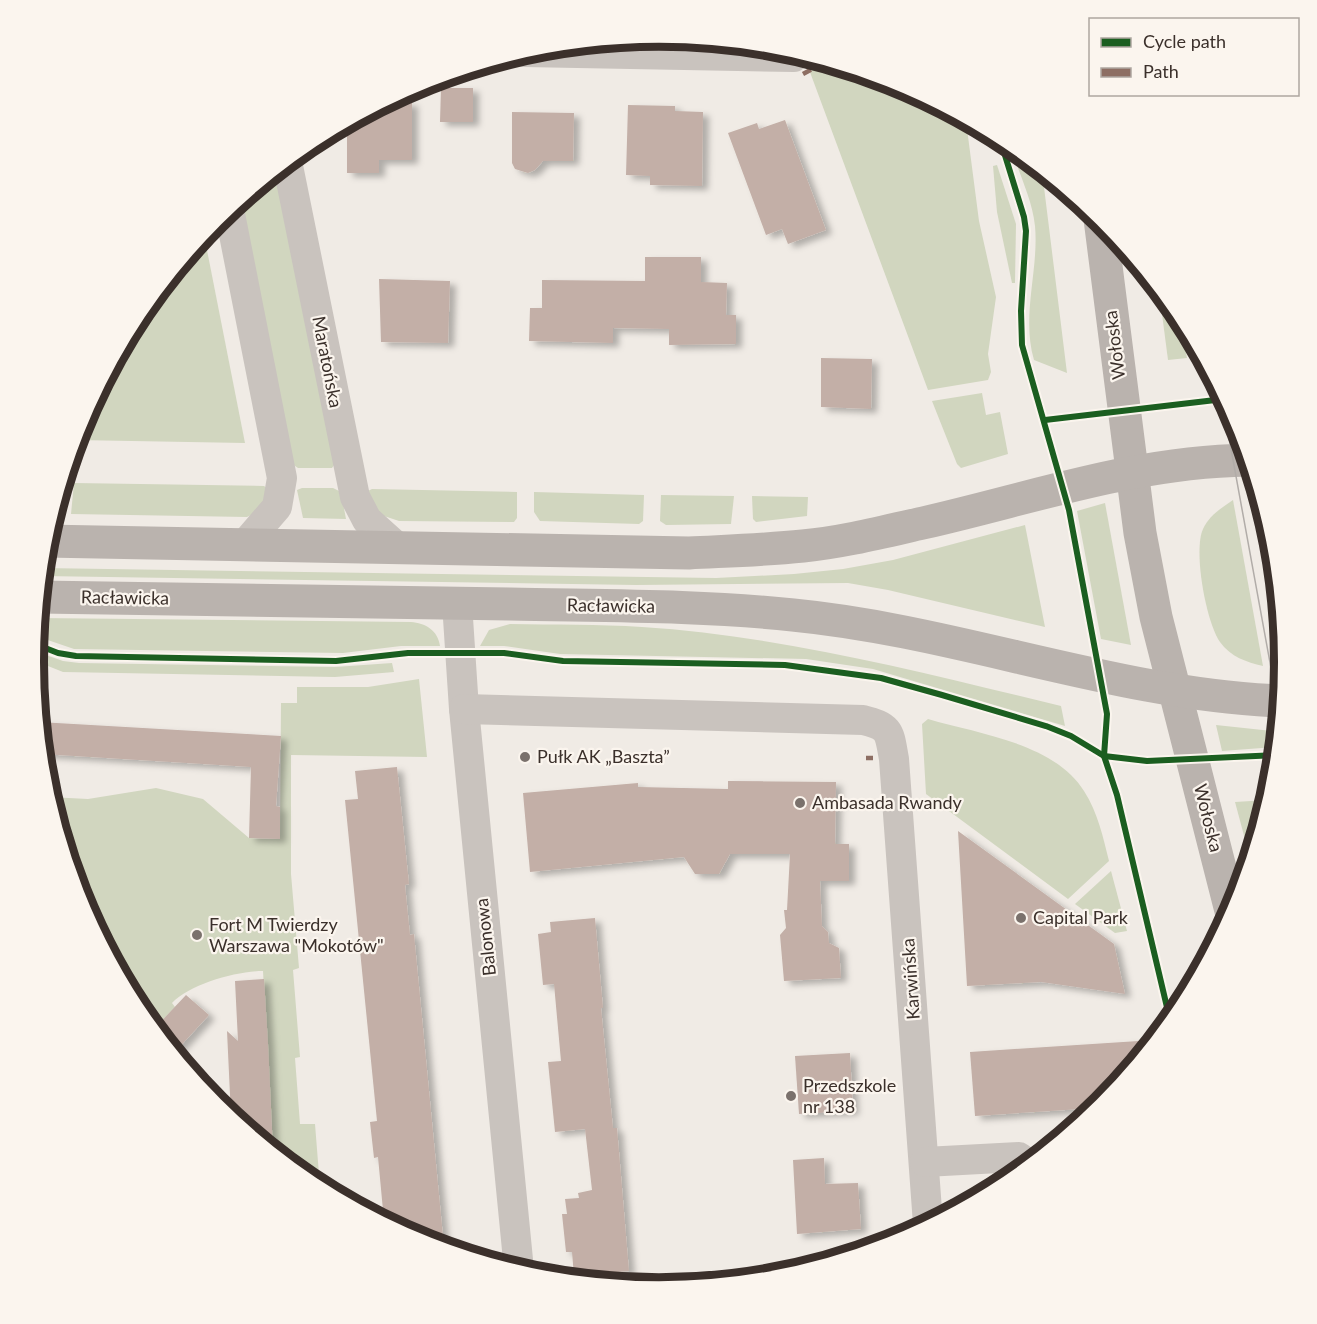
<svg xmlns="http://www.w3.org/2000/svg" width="1317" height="1324" font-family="Lato,sans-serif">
<defs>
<filter id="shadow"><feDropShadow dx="6" dy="4" stdDeviation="3" flood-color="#0004"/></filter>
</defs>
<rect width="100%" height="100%" fill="#f0ebe5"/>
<!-- green -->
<g fill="#d1d6bf">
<path d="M804 56 898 84 966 121 979 221 996 297 988 354 991 372 988 380 928 390Z"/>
<path d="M1010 145 1042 171 1067 373 1034 360C1021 316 1039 270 1035 226 1032 198 1018 172 1010 145Z"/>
<path d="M997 165 1016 224 1015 283H1012L997 212 993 166Z"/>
<path d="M281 167 337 461 332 468H298L288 461 238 202Z"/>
<path d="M205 240 245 443 75 440 81 422 139 314 199 241Z"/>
<path d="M1159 291 1179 316 1187 358 1168 360Z"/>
<path d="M982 393 986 415 1000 412 1008 454 961 468 957 464 932 401Z"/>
<path d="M74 483 264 486 271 491 257 512 247 517 71 514Z"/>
<path d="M302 488H333L341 492 346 519 303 518 297 490Z"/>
<path d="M372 489 517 492V518L514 522 399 521 381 515 366 492Z"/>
<path d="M534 492 644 495 643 521 639 524 540 521 534 512Z"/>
<path d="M661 495 734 496 731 524 666 525 660 521Z"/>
<path d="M752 496 808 497 807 516 756 522 753 519Z"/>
<path d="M1233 500 1263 666C1246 662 1231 657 1220 642 1206 622 1193 551 1203 529 1209 516 1221 508 1233 500Z"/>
<path d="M1105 503 1131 645 1101 639 1077 511Z"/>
<path d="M1025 525 1045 627 888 590 848 583 636 585 42 576V568L716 578 794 574 843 569 893 560Z"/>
<path d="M37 618 411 622C425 623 438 630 440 646H401L343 653 74 649 36 636Z"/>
<path d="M510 624C554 625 598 624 642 627 783 636 924 673 1061 706L1065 726 873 669 806 659 560 654 504 646H480L489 630Z"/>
<path d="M34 651 63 661 79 663 335 667 392 663 394 672 335 677 63 672 33 660Z"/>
<path d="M419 679 427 757 291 755V874L299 968 293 970 300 1057 295 1058 300 1124H315L320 1187 273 1151 263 971C237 971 190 984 172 1003L175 1007 154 1029 138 1009 80 901 49 797 88 799 156 788 203 799 249 838 280 839 281 703H297V687H368Z"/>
<path d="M928 719C979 734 1054 743 1084 791 1098 813 1103 837 1109 861L1068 899 926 794 922 724Z"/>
<path d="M1216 725 1273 731 1276 747 1222 751Z"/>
<path d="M1267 800 1250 858 1235 802Z"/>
<path d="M1111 871 1127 931 1115 933 1075 904Z"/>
</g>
<!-- building -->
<g fill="#c3afa7" filter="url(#shadow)">
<path d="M441 88H473V122H440Z"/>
<path d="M387 102H412V160H379V173H347V122Z"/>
<path d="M628 105 675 106V111L703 112 702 186 650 185V176L626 175Z"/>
<path d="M512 112 574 113 573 161H543L535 170 528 173 515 169 512 163Z"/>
<path d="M785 120 826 230 788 244 782 229 766 235 728 133 757 123 759 129Z"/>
<path d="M645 257H701V282L727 283 726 315H736V344L669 345V329L613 328V343L529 341 530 308H542V280L645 281Z"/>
<path d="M379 279 450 281 448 343 381 342Z"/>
<path d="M821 358 872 359 871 409 821 407Z"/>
<path d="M39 722 281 736 276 806 280 807V839L249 838 251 767 42 754Z"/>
<path d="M397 767 409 884 405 885 410 935 414 934 444 1247 419 1240 384 1221 378 1157 374 1158 370 1122 377 1121 345 800 358 799 355 771Z"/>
<path d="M728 781 836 782 835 844H849V881H820L822 926 828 932 829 943 839 948 841 978 784 981 780 935 786 928 784 910H787L790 854H730L719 874H695L684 857 530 872 523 793 638 783V787L728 789Z"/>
<path d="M958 831 1114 944 1125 994 1041 982 967 986Z"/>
<path d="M595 918 603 1008H601L613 1128H617L629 1271 574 1276 572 1252H566L562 1214H567L565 1199 579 1198 578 1193 592 1190 585 1129 555 1132 548 1062 561 1061 554 984 543 985 538 934 551 932 550 922Z"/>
<path d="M264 979 268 1044 273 1151 231 1116 227 1031 238 1041 235 981Z"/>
<path d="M186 995 209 1015 174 1053 154 1029Z"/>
<path d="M1154 1040 1096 1108 975 1116 970 1052Z"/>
<path d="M850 1053 853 1111 799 1114 795 1056Z"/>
<path d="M824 1158 825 1184 858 1183 861 1229 797 1234 793 1160Z"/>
</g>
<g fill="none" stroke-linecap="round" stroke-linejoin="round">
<!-- street -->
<g stroke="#c9c3be" stroke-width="30">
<path d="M524 52 794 57"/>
<path d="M287 161 355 497 367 520 397 547"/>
<path d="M229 209 282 478 277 507 245 544"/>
<path d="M457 603 464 709 519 1270"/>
<path d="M464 709 863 720C891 727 889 732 894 759L928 1224"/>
<path d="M925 1162 1019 1157 1028 1164"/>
</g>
<!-- secondary -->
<g stroke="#bab3ae" stroke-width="33">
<path d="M1100 219 1140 533 1156 617 1231 911"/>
<path d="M45 541 689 553C727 551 765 550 803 546 843 542 883 532 923 523 1033 498 1133 462 1248 460"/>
<path d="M39 597C196 599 353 601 510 604 604 606 699 605 793 615 958 631 1114 694 1280 701"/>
</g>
<!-- tram -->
<g stroke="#b1aca8" stroke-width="1.5">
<path d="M1221 394 1279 712"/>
<path d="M1267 523 1275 567"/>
</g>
<!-- quiet -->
<g stroke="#8d6e63" stroke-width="4.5" stroke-dasharray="9 4.5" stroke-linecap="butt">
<path d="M803 74 825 62"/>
<path d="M866 758H873"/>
</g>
<!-- cycleway casing -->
<g stroke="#fbf5ee" stroke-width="10">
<g id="cycleway">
<path d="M1000 139 1024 217 1026 231 1021 311 1022 345 1069 510 1107 714 1104 756 1117 795 1170 1020"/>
<path d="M1045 420 1224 399"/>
<path d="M35 644 58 653 76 656 336 661 408 653H504L563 661 785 665 881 678 942 695 1046 726 1071 736 1104 756 1147 761 1275 755"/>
</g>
</g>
<!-- cycleway -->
<use href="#cycleway" stroke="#1b5e20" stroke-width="6"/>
</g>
<!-- markers -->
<g fill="#7a716c" stroke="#fbf5ee" stroke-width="2">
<circle cx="525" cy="757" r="6"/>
<circle cx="800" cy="803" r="6"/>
<circle cx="1021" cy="918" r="6"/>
<circle cx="197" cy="935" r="6"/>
<circle cx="791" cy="1096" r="6"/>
</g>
<g text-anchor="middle" stroke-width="4.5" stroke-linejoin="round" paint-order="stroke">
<!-- street labels -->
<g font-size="18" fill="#3b302b" stroke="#fbf5ee">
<text transform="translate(1115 345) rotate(-97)" y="6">Wołoska</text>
<text transform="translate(327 362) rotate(79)" y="6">Maratońska</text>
<text transform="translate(125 598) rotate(1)" y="6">Racławicka</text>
<text transform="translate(611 606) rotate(1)" y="6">Racławicka</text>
<text transform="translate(1208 818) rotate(76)" y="6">Wołoska</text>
<text transform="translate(486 937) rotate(-96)" y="6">Balonowa</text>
<text transform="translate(911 979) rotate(-94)" y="6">Karwińska</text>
</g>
<!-- poi labels -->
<g font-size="18" fill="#3b302b" stroke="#fbf5ee" text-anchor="start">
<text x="537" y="763">Pułk AK „Baszta”</text>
<text x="812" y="809">Ambasada Rwandy</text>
<text x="1033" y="924">Capital Park</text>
<text x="209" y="931">Fort M Twierdzy<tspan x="209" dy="21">Warszawa "Mokotów"</tspan></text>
<text x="803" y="1092">Przedszkole<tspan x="803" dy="21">nr 138</tspan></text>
</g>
</g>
<!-- crop -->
<path d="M0 0H1317V1324H0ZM44 662a615 615 0 1 1 1230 0a615 615 0 1 1-1230 0Z" fill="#fbf5ee" fill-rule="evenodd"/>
<path fill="none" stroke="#3b302b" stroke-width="8" d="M44 662a615 615 0 1 1 1230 0a615 615 0 1 1-1230 0Z"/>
<!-- legend -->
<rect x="1089" y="18" width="210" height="78" fill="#fbf5ee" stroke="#aea6a0" stroke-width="1.5"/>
<rect x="1101" y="38" width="30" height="9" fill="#1b5e20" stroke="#aea6a0" stroke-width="1.5"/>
<text x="1143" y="48" font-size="18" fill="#3b302b">Cycle path</text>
<rect x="1101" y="68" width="30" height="9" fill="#8d6e63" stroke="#aea6a0" stroke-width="1.5"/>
<text x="1143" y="78" font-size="18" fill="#3b302b">Path</text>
</svg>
